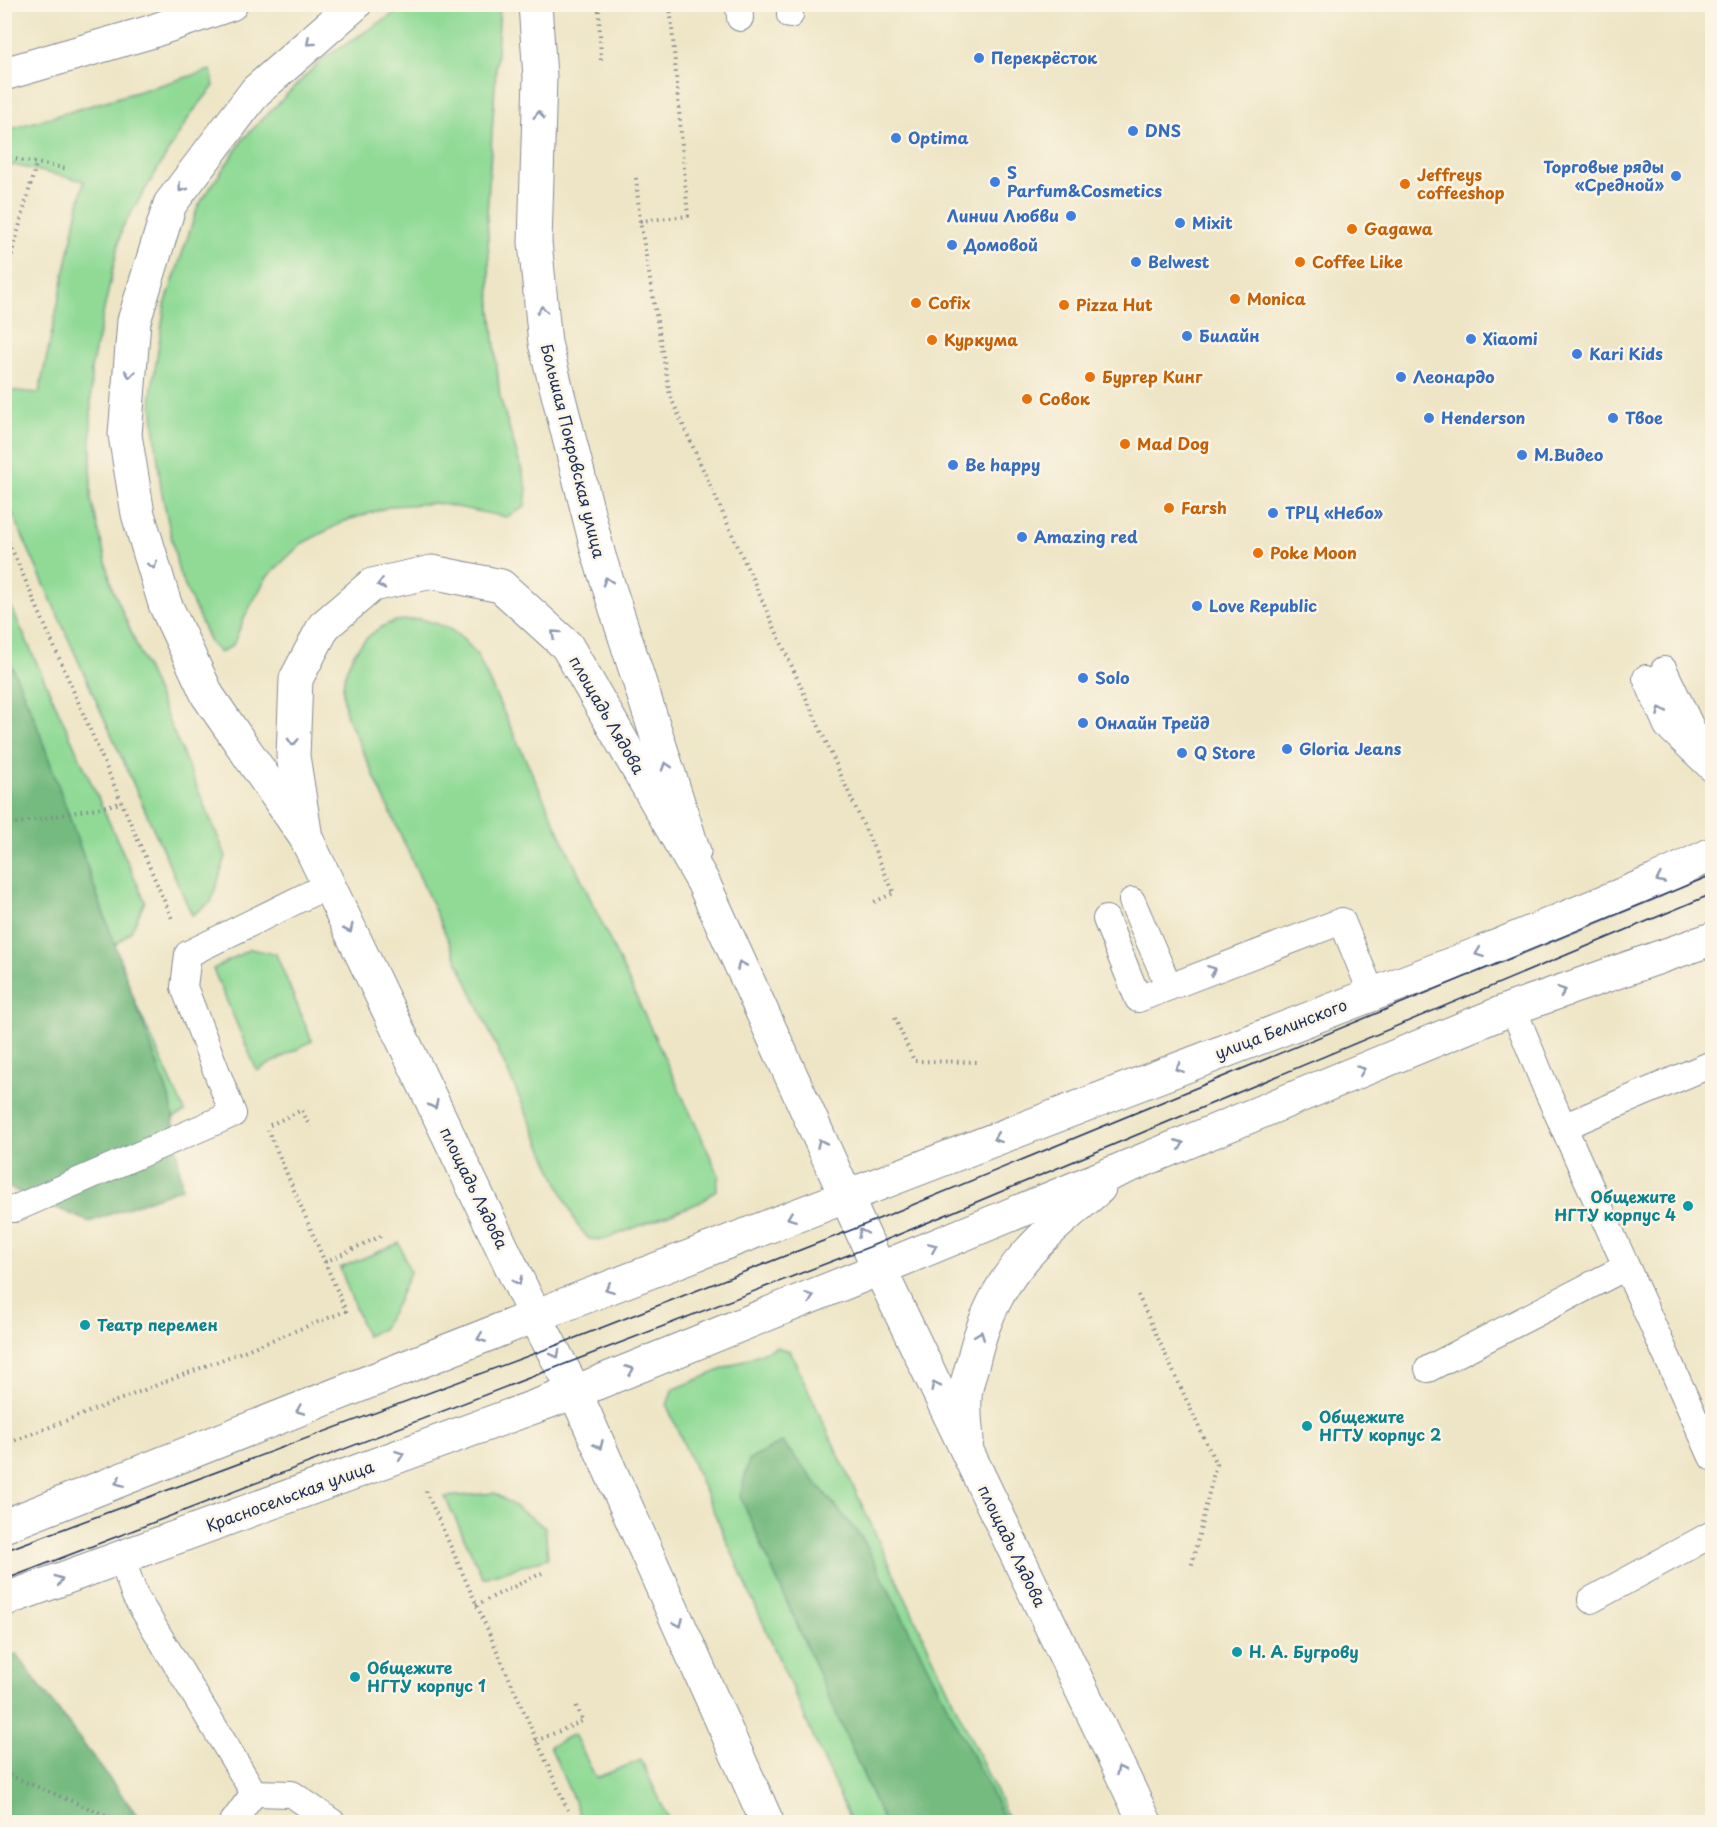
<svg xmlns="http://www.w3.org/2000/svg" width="1717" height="1827" font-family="'Playpen Sans',sans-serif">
<rect width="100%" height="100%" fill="#fcf5e5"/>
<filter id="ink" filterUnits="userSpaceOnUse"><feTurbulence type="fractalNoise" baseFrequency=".0167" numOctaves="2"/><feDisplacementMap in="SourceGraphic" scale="12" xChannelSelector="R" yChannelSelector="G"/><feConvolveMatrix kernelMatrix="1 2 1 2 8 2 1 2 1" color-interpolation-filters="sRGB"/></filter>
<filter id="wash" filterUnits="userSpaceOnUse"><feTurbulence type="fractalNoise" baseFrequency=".008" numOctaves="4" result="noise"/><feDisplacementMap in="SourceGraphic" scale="24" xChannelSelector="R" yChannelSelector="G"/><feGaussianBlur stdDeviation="1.35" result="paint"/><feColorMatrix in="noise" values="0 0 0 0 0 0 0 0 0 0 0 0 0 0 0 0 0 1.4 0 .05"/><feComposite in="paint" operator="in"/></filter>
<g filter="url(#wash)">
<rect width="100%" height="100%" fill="#eee5c6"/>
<!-- green -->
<g fill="#90da96" stroke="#56847a" stroke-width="1.5">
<path d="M409 4 500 5 487 215 491 309 500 397 527 488 525 507 506 517 437 503 392 506 345 521 301 544 267 577 246 614 233 645 220 653 211 644 179 573 161 489 151 395 165 305 198 206 244 138 321 60Z"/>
<path d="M211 70 214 86 191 114 122 228 91 369V499L112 587 226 856 211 902 192 915 5 497V390L39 393 84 181 13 165 5 169 4 131Z"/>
<path d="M4 591 145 901 131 931 111 949 185 1112 32 1191 4 1154Z"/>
<path d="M419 619C448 625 459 632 477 655L719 1175 716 1190 701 1202 603 1240 589 1239 577 1225 346 714C345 707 343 699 343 691 343 660 366 630 396 621 403 620 412 620 419 619Z"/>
<path d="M250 949 276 954 312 1041 257 1071 213 969Z"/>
<path d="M399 1243 410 1272 397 1303 382 1329 366 1336 340 1268Z"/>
<path d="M776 1347 790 1351 1010 1822H851L667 1406 672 1390Z"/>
<path d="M495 1493 545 1527 548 1558 483 1578 445 1497Z"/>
<path d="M574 1734 596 1778 641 1760 670 1822H583L550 1746Z"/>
</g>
<!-- forest -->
<g fill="#74ba7f" stroke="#48746e" stroke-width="1.5">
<path d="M4 648 34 717 171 1103 182 1188 89 1222 5 1186Z"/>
<path d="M782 1442 863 1539 1006 1822H884L740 1496 749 1460Z"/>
<path d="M16 1654 142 1822H5V1658Z"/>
</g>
</g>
<g filter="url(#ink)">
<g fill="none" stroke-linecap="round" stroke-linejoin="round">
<!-- lane casing -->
<g stroke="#848a92" stroke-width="28">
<g id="lane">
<path d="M739 4 740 18"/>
<path d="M790 4V15"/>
<path d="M1664 670 1701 748"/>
<path d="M1646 678 1667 726 1712 769"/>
<path d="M1132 901 1169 987"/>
<path d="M1106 919 1138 999 1342 921 1372 994"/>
<path d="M1513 1008 1545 1086 1712 1457"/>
<path d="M1563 1127 1712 1064"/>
<path d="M14 1209 233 1114 184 987 188 954 328 885"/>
<path d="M1428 1369 1626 1267"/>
<path d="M121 1557 135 1596 254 1793 292 1794 332 1822"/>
<path d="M1591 1600 1712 1534"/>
<path d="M233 1822 254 1793"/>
</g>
</g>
<!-- secondary casing -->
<g stroke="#848a92" stroke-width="35">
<g id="secondary">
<path d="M535 4 540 77 535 242 545 343 599 556 694 852"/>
<path d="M4 74 150 32 231 4"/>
<path d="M306 838 208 696 165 604 138 514 125 435 134 321 170 204 256 91 355 4"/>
<path d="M4 1526 535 1316"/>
<path d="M4 1600 575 1392"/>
</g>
</g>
<!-- primary casing -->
<g stroke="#848a92" stroke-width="35">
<g id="primary">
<path d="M535 1316 1483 952 1655 881 1712 854"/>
<path d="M575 1392 879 1269 1513 1008 1712 939"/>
<path d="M967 1440C966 1426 964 1412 965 1398 965 1387 970 1374 973 1362 992 1277 1035 1242 1099 1188"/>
<path d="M767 1822 575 1392 535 1316 306 838 293 756 296 679 324 626 372 585 432 572 501 586 567 646 703 882 869 1247 1145 1822"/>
</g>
</g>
<!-- path -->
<g stroke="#848a92" stroke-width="4" stroke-dasharray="1.5 4.5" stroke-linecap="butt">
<path d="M601 60 599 11 603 4"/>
<path d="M4 157 69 169"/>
<path d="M636 178 640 221 670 396 894 893 872 903"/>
<path d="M640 221 688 216 670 4"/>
<path d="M4 284 36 164"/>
<path d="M4 531 173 921"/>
<path d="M4 826 122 803"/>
<path d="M895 1018 914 1061 977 1062"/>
<path d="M270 1125 302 1110 310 1127"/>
<path d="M325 1262 383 1235"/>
<path d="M1138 1295 1216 1464 1191 1568"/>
<path d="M4 1445 346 1311 268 1130"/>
<path d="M426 1491 573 1822"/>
<path d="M476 1605 542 1573"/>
<path d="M536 1741 583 1721 576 1705"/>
<path d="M4 1773 122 1822"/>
</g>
<!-- lane -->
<use href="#lane" stroke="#fff" stroke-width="26"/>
<!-- secondary -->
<use href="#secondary" stroke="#fff" stroke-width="33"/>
<!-- primary -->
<use href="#primary" stroke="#fff" stroke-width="33"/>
<!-- tram -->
<g stroke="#1b2f5e" stroke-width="1.5">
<path d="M4 1551 552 1347 859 1227 1712 875"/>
<path d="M4 1580 869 1247 1712 894"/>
</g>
</g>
<!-- one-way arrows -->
<defs><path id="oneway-chevron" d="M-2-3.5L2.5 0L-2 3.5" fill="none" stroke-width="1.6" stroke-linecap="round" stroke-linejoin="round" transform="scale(1.5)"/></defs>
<g stroke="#8d97ae">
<use href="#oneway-chevron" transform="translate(310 42) rotate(138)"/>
<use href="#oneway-chevron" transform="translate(539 115) rotate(-88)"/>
<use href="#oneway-chevron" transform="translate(182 188) rotate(127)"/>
<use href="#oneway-chevron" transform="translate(542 310) rotate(-96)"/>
<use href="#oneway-chevron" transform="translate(130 374) rotate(95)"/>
<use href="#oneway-chevron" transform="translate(153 565) rotate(73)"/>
<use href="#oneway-chevron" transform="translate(607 581) rotate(-108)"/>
<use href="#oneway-chevron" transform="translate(381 584) rotate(166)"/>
<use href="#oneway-chevron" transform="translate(555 634) rotate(-138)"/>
<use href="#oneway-chevron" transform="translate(1661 711) rotate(-114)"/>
<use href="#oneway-chevron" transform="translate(293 742) rotate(93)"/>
<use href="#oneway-chevron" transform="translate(666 766) rotate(-108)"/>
<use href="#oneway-chevron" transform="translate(1660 879) rotate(155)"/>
<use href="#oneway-chevron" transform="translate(349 929) rotate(64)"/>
<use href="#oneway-chevron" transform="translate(1479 953) rotate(159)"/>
<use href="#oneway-chevron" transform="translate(741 965) rotate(-114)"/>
<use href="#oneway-chevron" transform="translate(1212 970) rotate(-21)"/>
<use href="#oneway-chevron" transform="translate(1562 991) rotate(-19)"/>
<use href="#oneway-chevron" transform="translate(1179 1068) rotate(159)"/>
<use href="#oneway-chevron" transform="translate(1361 1070) rotate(-22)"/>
<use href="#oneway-chevron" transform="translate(434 1105) rotate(64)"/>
<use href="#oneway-chevron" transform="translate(997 1138) rotate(159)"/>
<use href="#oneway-chevron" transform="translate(821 1143) rotate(-114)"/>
<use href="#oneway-chevron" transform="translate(1180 1144) rotate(-22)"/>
<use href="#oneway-chevron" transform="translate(791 1217) rotate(159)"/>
<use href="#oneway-chevron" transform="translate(862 1233) rotate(-115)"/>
<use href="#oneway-chevron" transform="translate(933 1247) rotate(-23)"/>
<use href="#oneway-chevron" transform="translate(518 1281) rotate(64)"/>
<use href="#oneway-chevron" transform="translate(609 1288) rotate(159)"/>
<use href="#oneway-chevron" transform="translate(810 1297) rotate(-22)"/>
<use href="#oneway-chevron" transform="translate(980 1335) rotate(-69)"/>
<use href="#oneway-chevron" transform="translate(481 1338) rotate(158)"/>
<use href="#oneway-chevron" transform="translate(556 1354) rotate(62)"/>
<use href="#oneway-chevron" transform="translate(630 1370) rotate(-22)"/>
<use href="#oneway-chevron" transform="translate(935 1386) rotate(-116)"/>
<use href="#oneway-chevron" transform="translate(300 1410) rotate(158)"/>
<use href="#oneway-chevron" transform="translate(599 1445) rotate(66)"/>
<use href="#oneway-chevron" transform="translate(400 1455) rotate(-20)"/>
<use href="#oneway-chevron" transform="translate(119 1482) rotate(158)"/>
<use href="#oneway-chevron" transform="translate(59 1580) rotate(-20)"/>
<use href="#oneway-chevron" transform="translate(679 1623) rotate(66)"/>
<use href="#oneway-chevron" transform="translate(1120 1770) rotate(-116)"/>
</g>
</g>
<!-- markers -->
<g fill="#3f7fe0" stroke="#fcf5e5" stroke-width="2">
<circle cx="979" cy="58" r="6"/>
<circle cx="1133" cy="131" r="6"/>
<circle cx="896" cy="138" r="6"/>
<circle cx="1676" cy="176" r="6"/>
<circle cx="995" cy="182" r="6"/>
<circle cx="1071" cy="216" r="6"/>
<circle cx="1180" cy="223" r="6"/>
<circle cx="952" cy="245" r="6"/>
<circle cx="1136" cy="262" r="6"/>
<circle cx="1187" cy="336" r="6"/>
<circle cx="1471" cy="339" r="6"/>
<circle cx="1577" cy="354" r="6"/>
<circle cx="1401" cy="377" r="6"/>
<circle cx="1429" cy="418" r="6"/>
<circle cx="1613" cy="418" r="6"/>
<circle cx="1522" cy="455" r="6"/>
<circle cx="953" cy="465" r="6"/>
<circle cx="1273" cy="513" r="6"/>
<circle cx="1022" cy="537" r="6"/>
<circle cx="1197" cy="606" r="6"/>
<circle cx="1083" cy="678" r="6"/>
<circle cx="1083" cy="723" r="6"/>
<circle cx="1287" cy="749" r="6"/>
<circle cx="1182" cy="753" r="6"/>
</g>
<g fill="#e8710a" stroke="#fcf5e5" stroke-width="2">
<circle cx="1405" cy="184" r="6"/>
<circle cx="1352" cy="229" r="6"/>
<circle cx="1300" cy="262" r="6"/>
<circle cx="1235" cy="299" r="6"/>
<circle cx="916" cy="303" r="6"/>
<circle cx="1064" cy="305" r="6"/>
<circle cx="932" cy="340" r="6"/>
<circle cx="1090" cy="377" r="6"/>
<circle cx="1027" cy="399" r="6"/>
<circle cx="1125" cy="444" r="6"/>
<circle cx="1169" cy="508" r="6"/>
<circle cx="1258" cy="553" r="6"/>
</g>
<g fill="#0f9aa8" stroke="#fcf5e5" stroke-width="2">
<circle cx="1688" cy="1206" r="6"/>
<circle cx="85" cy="1325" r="6"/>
<circle cx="1307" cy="1426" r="6"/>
<circle cx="1237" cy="1652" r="6"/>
<circle cx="355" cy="1677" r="6"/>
</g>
<g text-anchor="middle" stroke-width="5" stroke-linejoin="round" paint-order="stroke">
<!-- shop labels -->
<g font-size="16" font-weight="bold" fill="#366cbe" stroke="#fcf5e5" text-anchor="start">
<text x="991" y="64">Перекрёсток</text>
<text x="1145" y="137">DNS</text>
<text x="908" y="144">Optima</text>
<text x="1664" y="173" text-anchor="end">Торговые ряды<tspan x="1664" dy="18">«Средной»</tspan></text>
<text x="1007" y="179">S<tspan x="1007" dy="18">Parfum&amp;Cosmetics</tspan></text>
<text x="1059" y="222" text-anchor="end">Линии Любви</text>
<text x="1192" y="229">Mixit</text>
<text x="964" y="251">Домовой</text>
<text x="1148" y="268">Belwest</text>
<text x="1199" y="342">Билайн</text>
<text x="1483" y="345">Xiaomi</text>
<text x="1589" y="360">Kari Kids</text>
<text x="1413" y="383">Леонардо</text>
<text x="1441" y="424">Henderson</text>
<text x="1625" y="424">Твое</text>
<text x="1534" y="461">М.Видео</text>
<text x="965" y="471">Be happy</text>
<text x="1285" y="519">ТРЦ «Небо»</text>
<text x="1034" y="543">Amazing red</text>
<text x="1209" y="612">Love Republic</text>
<text x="1095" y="684">Solo</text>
<text x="1095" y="729">Онлайн Трейд</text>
<text x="1299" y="755">Gloria Jeans</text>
<text x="1194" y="759">Q Store</text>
</g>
<!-- food labels -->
<g font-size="16" font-weight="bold" fill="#c56008" stroke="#fcf5e5" text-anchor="start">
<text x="1417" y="181">Jeffreys<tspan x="1417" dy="18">coffeeshop</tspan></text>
<text x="1364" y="235">Gagawa</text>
<text x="1312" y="268">Coffee Like</text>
<text x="1247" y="305">Monica</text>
<text x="928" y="309">Cofix</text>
<text x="1076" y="311">Pizza Hut</text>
<text x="944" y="346">Куркума</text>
<text x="1102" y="383">Бургер Кинг</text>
<text x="1039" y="405">Совок</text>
<text x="1137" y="450">Mad Dog</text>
<text x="1181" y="514">Farsh</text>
<text x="1270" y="559">Poke Moon</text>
</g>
<!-- street labels -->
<g font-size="16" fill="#1b2f5e" stroke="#fcf5e5">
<text transform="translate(573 451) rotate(76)" y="6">Большая Покровская улица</text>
<text transform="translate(607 715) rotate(60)" y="6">площадь Лядова</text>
<text transform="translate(1281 1029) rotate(-21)" y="6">улица Белинского</text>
<text transform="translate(474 1188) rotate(64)" y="6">площадь Лядова</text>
<text transform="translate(290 1496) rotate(-20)" y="6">Красносельская улица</text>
<text transform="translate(1012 1546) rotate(64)" y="6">площадь Лядова</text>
</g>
<!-- culture labels -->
<g font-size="16" font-weight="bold" fill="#0d838f" stroke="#fcf5e5" text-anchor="start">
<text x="1676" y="1203" text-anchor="end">Общежите<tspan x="1676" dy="18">НГТУ корпус 4</tspan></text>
<text x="97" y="1331">Театр перемен</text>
<text x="1319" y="1423">Общежите<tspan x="1319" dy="18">НГТУ корпус 2</tspan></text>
<text x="1249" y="1658">Н. А. Бугрову</text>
<text x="367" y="1674">Общежите<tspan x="367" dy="18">НГТУ корпус 1</tspan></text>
</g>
</g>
<!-- margin -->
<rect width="1717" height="1827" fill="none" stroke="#fcf5e5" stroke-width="24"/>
</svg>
